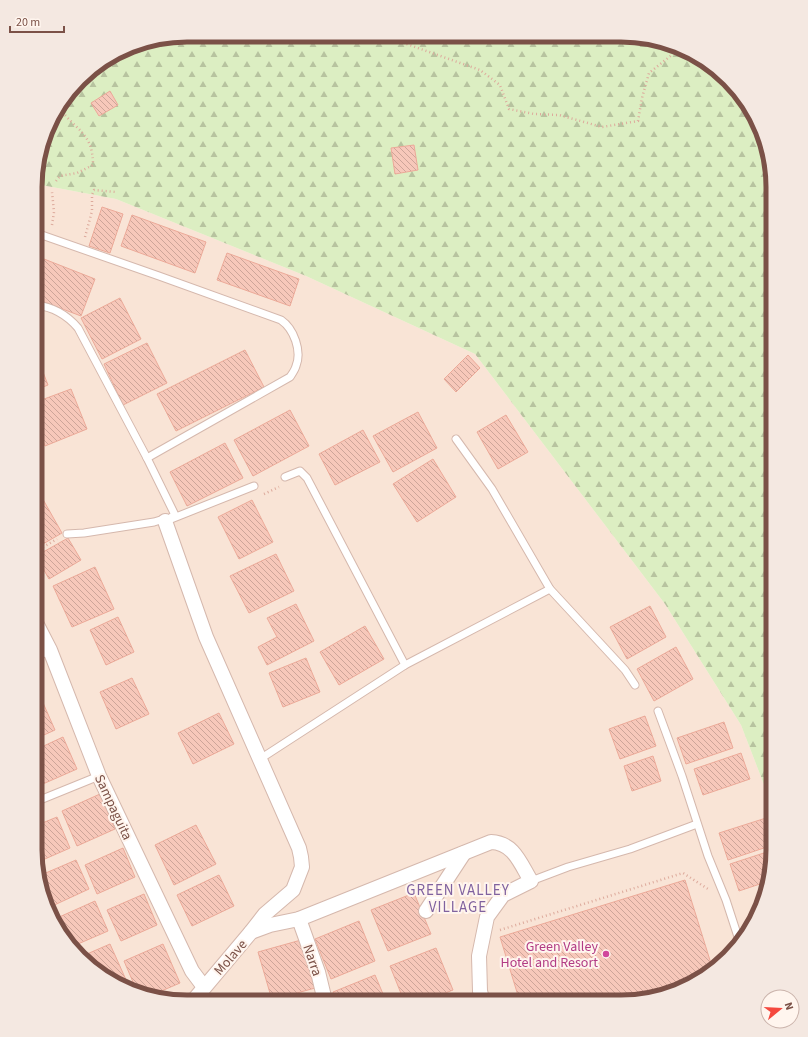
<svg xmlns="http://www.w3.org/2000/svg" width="808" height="1037" font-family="'Source Sans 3',sans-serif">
<defs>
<pattern id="forest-firs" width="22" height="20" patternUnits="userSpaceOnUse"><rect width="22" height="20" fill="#dceec2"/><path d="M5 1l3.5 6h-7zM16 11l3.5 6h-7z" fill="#b7c39f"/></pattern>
<pattern id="building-back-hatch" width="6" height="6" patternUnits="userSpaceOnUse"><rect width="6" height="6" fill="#f7c8ba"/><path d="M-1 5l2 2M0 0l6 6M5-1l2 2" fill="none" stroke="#cda599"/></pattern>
</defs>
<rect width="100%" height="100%" fill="#fff1e6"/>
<!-- residential -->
<path fill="#f9e4d6" d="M36 184 116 199 306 276 475 354 665 604 741 725 773 808V860L765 899 747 935 721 964 689 986 621 1002 167 1001 102 976 73 950 51 918 35 850Z"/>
<!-- forest -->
<path fill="url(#forest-firs)" d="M187 35 641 36 706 61 735 87 757 119 773 187V808L741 725 665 604 475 354 306 276 116 199 36 184V167L55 111 87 73 138 43Z"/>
<!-- building -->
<g fill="url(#building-back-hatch)" stroke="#ecaa99">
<path d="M110 91 118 105 99 116 91 103Z"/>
<path d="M414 145 418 170 395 174 391 148Z"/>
<path d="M102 207 123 214 110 253 89 246Z"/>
<path d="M132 215 206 242 195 273 121 246Z"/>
<path d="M227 253 299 279 290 306 217 280Z"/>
<path d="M36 257 44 259 36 279Z"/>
<path d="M44 259 95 279 81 316 36 299V279Z"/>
<path d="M120 298 141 339 102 359 81 318Z"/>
<path d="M147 343 167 383 123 405 104 364Z"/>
<path d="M245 350 264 387 176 431 157 394Z"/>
<path d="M36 354 48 385 36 390Z"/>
<path d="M468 355 480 368 456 392 444 379Z"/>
<path d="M71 389 87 429 45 446 36 423V402Z"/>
<path d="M290 410 309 446 253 476 234 440Z"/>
<path d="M418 412 437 448 393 472 373 436Z"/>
<path d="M506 415 528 452 498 469 477 432Z"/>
<path d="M363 430 380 462 335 485 319 454Z"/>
<path d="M225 443 243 478 187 506 170 472Z"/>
<path d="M433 459 456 497 417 522 393 484Z"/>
<path d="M36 487 62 533 36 548Z"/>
<path d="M252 500 273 542 239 559 218 517Z"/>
<path d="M68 538 81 560 49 579 36 556Z"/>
<path d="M276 554 294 591 249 613 230 576Z"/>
<path d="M95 567 114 609 72 627 53 586Z"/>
<path d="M296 604 314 641 267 665 258 647 277 637 267 618Z"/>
<path d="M650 606 666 637 627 659 610 627Z"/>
<path d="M118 617 134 652 106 665 90 630Z"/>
<path d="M365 626 384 659 339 685 320 652Z"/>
<path d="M676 647 693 679 654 701 637 669Z"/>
<path d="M306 658 320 692 283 707 269 673Z"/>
<path d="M132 678 149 714 116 729 100 692Z"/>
<path d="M40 696 55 730 35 739V698Z"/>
<path d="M219 713 234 744 193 764 178 733Z"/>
<path d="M645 716 656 746 620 759 609 729Z"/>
<path d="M724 722 733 748 686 764 677 738Z"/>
<path d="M63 737 77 769 36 787 35 750Z"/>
<path d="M741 753 750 779 703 795 694 769Z"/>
<path d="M653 756 661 781 632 791 624 766Z"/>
<path d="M100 794 115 829 77 846 62 811Z"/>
<path d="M57 817 70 848 38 862 35 850V826Z"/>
<path d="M766 818 773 838V845L728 860 719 833Z"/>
<path d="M196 825 216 864 174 885 155 845Z"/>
<path d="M123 848 135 877 97 894 85 865Z"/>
<path d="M773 850V860L769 881 739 891 730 864Z"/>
<path d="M76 860 89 889 50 907 47 900 41 875Z"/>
<path d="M219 875 234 906 192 926 177 895Z"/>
<path d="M685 880 713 970 689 986 621 1002H520L500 937Z"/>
<path d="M414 893 431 934 388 951 371 910Z"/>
<path d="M144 894 157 925 121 941 107 910Z"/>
<path d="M95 901 108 931 71 947 57 918Z"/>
<path d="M359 921 375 961 331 979 315 939Z"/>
<path d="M301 940 315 988 272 1000 258 952Z"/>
<path d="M110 944 127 982 123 984 102 976 80 957Z"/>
<path d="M163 944 180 983 152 995 136 989 124 961Z"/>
<path d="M436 948 453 990 425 1001H404L390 966Z"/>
<path d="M375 975 386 1001H336L333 992Z"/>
</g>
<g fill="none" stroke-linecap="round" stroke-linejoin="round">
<!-- service casing -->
<g stroke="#d5b8ad" stroke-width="9">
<g id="service">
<path d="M36 233 159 276 281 320C294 329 302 351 296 366 295 370 292 374 290 377L147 458"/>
<path d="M36 305C53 307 67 315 78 328L147 458 175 515 165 521"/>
<path d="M456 439 492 489 550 589 625 670 635 685"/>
<path d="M285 477 300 471 307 478 405 665"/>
<path d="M171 519 254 486"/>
<path d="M67 534 84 533 154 522 167 518"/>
<path d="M35 658 50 650"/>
<path d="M658 711 682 776 708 856 726 900 740 943"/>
<path d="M260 759 405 665 550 589"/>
<path d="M35 802 99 776"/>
<path d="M531 881 568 867 630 849 697 824"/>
</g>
</g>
<!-- minor casing -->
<g stroke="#d5b8ad" stroke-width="16">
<g id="minor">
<path d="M165 521 206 637 299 848 301 857 302 867 293 890 265 914 251 932 193 1001"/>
<path d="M35 621 50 650 99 776 192 971 204 987"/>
<path d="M426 911 464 853"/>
<path d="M299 919 318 972 325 1001"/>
<path d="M251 932 270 925 299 919 491 842C514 843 520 863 531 881L503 895 487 917 479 956 480 991 483 1002"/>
</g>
</g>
<!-- path -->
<g stroke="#ddaa9c" stroke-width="2.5" stroke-dasharray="1 3" stroke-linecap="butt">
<path d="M316 35 322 37 341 35"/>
<path d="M384 36 480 70 500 85 509 109 534 114 559 115 602 127 638 121 642 98 649 73 678 50"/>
<path d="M56 181 60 176 77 173 93 165C93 131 74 130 59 107"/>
<path d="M52 225 54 212 52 192"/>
<path d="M85 237 92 211V195L94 190 116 192"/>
<path d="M264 494 279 487"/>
<path d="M36 551 57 539"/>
<path d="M500 930 683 873 708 889"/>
</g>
<!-- service -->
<use href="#service" stroke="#fff" stroke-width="7"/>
<!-- minor -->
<use href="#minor" stroke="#fff" stroke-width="14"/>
</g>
<!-- markers -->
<circle fill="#d1479c" stroke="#fff5ee" stroke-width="1.5" cx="606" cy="954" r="4"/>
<g text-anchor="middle" stroke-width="4" stroke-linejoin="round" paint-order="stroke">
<!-- street labels -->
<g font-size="14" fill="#7b5147" stroke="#fff5ee">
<text transform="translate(114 807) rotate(65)" y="5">Sampaguita</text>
<text transform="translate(230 957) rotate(-49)" y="5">Molave</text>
<text transform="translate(313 960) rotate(71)" y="5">Narra</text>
</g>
<!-- hotel labels -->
<g font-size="14" fill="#b23c85" stroke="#fff5ee" text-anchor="end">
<text x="598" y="951">Green Valley<tspan x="598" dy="16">Hotel and Resort</tspan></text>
</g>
<!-- neighbourhood labels -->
<g font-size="15" letter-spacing="1" fill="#80629f" stroke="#fff5ee">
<text x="458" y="895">GREEN VALLEY<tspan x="458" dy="17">VILLAGE</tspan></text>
</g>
</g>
<!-- crop -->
<path d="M0 0H808V1037H0ZM187 42H621A145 145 0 0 1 766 187V850A145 145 0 0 1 621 995H187A145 145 0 0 1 42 850V187A145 145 0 0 1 187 42Z" fill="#f4e8e1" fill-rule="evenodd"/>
<path fill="none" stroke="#7b5147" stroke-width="5" d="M187 42H621A145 145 0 0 1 766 187V850A145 145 0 0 1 621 995H187A145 145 0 0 1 42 850V187A145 145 0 0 1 187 42Z"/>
<!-- north arrow -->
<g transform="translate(780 1009) rotate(72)"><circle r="19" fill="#fff5ee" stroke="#cab3ab"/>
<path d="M0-3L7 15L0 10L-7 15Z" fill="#f5483e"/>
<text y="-6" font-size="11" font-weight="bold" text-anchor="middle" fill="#7b5147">N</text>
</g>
<!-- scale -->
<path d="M10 26v6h54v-6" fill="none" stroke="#7b5147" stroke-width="2"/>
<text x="16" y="26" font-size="12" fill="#7b5147" stroke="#fff5ee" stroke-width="3" paint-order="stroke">20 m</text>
</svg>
